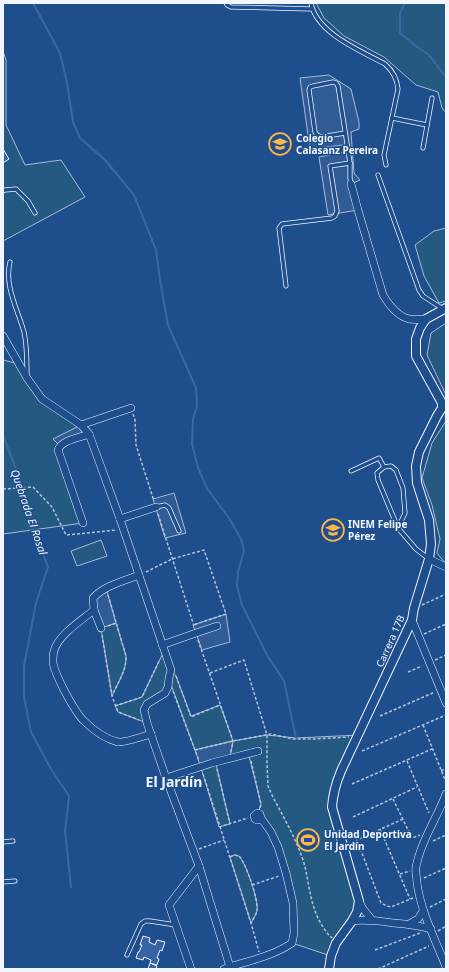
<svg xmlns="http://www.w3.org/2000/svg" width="449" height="972" font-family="'Noto Sans',sans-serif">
<rect width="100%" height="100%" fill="#1f4e8c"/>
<!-- green -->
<g fill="#245a82" stroke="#a8bbd7">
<path d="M316 3H446V113L442 108 438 92 416 85 384 57 344 36 324 18Z"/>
<path d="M3 51 6 60V125L25 165 61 160 85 197 3 241Z"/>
<path d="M446 228V301L439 303 424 276 415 245 434 231Z"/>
<path d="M446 323V395L427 355 431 333Z"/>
<path d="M3 360 15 363 39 396 81 425 72 430 60 446 83 523 3 534Z"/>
<path d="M446 421V564L437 553 440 539 432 505 422 478 432 443Z"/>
<path d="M101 540 107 556 77 566 71 551Z"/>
<path d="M116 623 126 656C127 670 117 684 112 696L101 628Z"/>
<path d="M164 651 171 670 176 676 191 716 220 705 233 741 267 735 296 738 359 735 332 796 359 901 331 956 292 943 293 903 278 847 258 813 261 804 249 756 230 758 232 741 195 750 169 679 168 687 147 704V723L118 712 115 706 142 697Z"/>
<path d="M216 764 230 824 219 827 201 768Z"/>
<path d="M234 855 239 856C246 863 259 901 257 911 256 915 253 919 251 923L230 857Z"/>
</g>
<!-- parking -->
<g fill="#305b95" stroke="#a8bbd7">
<path d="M329 75 351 89 359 122V129L351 132 354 173 360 180 351 184 358 210 328 215 319 157 345 152 343 145 310 149 300 78Z"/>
<path d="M81 425 89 434 60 446 53 439Z"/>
<path d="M174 493 186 533 165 538 153 499Z"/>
<path d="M106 588 116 623 101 628 94 610 98 592Z"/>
<path d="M226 614 230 642 202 650 193 625Z"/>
<path d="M233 741 230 758 201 768 195 750Z"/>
</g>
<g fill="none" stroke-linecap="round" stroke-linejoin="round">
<!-- stream -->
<g stroke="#3b69a3" stroke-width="2">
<path d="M33 3 60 53 67 83 73 122 80 138 105 160 134 195 156 250 160 280 168 325 196 388 197 406 193 419 192 444 198 468 208 490 229 518 241 539 244 551 238 572 237 586 242 605 267 655 284 681 296 738"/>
<path d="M405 3 400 13V33L416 46 429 55 446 77"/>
<path d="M3 435 20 480 30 519 48 567 36 603 24 666V697L31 732 51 769 69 796 65 831 71 887"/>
</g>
</g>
<!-- building -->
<g fill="#3563a3" stroke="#f2f6ff">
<path d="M3 149 9 159 3 163Z"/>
<path d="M143 936 150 938 149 942 155 945 157 940 165 942 162 951 160 950 157 958 159 959 157 965 150 963 151 960 144 957 143 960 136 958 138 952H139L142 945H140Z"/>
<path d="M150 963 157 966 156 969H148Z"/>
</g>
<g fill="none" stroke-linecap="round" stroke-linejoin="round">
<!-- service casing -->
<g stroke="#f2f6ff" stroke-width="5">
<g id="service">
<path d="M226 3 227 5 231 7 312 9"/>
<path d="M311 3C316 33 361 51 385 64 393 71 397 78 398 89L384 155 386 165"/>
<path d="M392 118 427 125"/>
<path d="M345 133 321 137 317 135 315 132 309 90 310 87 313 86 333 82 336 83 338 86 350 163V178L351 184"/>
<path d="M423 148 432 98"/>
<path d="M378 175 419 290 423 296 443 309"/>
<path d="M3 191 5 190 16 189 28 201 35 213"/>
<path d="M10 262C4 286 18 310 24 332 27 346 27 361 27 375"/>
<path d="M286 286 279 228 282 224 332 218 335 216 337 211 330 166 350 163"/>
<path d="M351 471 379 458 384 467"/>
<path d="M156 507 165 505 169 508 179 531"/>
<path d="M398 528 405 513 403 488 396 470 391 466 384 467 377 473 378 480 398 528 416 549 429 559"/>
<path d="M3 842 13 841"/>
<path d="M3 882 15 881"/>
<path d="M127 955 141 924 145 921H150L176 925"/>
</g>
</g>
<!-- minor casing -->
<g stroke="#f2f6ff" stroke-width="8">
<g id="minor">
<path d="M351 184 358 210 383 295C389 305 397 316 409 319 414 320 421 319 426 319"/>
<path d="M3 336 27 378 42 399 81 425 89 434 120 519 171 670 169 678 168 687 165 693 147 704 144 710 147 723 166 778 199 866 169 905 191 969"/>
<path d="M81 425 131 408"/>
<path d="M120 519 156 507"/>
<path d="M83 523 58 450C62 440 78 438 89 434"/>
<path d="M429 559 446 567"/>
<path d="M94 610C82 620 58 635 54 651 53 654 53 660 53 663 56 677 73 709 83 720 92 729 105 739 118 742 124 743 144 736 151 734"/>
<path d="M412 620 446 703"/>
<path d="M101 628 94 610 93 598C105 585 124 581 139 575"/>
<path d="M162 645 196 633 217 626"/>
<path d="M166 778 212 763 258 751"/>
<path d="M446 794C437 818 421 841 416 867 415 872 417 878 417 883 421 912 435 939 446 967"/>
<path d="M199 866 230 967"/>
<path d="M359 901 363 909 372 920"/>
<path d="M352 921C366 919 379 921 393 923 406 924 418 925 431 929"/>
<path d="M409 924 418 919 423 911"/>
<path d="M224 969C246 961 272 957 292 943L294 933 293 903 286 873 278 847 271 832 261 818 260 814 258 813 256 814 254 816 255 819 257 820H260L261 818"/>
</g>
</g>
<!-- tertiary casing -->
<g stroke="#f2f6ff" stroke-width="10">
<path id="tertiary" d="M329 969 331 956 336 943 352 921 357 912 359 901 332 807C333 793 336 783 341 771L412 620 414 608 429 559 431 544 429 520 417 483 416 466 419 452 437 416 442 408V403L416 356V339L420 328 426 319 446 308"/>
</g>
<!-- path -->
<g stroke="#b3c4dc" stroke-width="1.5" stroke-dasharray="3 2" stroke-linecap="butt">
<path d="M133 414 135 420 136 445 154 501"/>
<path d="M3 489 33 487 52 507 66 535 117 530"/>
<path d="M158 514 194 626"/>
<path d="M146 572 172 559 204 550 226 614 193 625"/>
<path d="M108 595 126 656C127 670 117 684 112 696"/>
<path d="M422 605 446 594"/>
<path d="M108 626 116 623"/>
<path d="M424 634 446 624"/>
<path d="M102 635 112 696 118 712 139 720"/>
<path d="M198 640 233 741 231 752"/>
<path d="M435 660 446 655"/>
<path d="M408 672 422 666"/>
<path d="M210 673 244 660 267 735V763L268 786 271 793C282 815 295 836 303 860 307 872 308 885 311 897 314 911 321 928 332 938"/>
<path d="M176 676 191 717 220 705"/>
<path d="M173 691 199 761"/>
<path d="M115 706 142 697 160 659"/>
<path d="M380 716 435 692"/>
<path d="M423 725 446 782"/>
<path d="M195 750 233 741 271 734 293 739H314L349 737"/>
<path d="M362 751 446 715"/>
<path d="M251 761 261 804 260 808"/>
<path d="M407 761 429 813"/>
<path d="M217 769 230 824"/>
<path d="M441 771 446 768"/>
<path d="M203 774 251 923 259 952"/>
<path d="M352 784 432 749"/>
<path d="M393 799 412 838 420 835"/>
<path d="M353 817 417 787"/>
<path d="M403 819 357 840 381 903 387 906 391 907 413 898"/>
<path d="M219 827 248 818"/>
<path d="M380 829 410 899"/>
<path d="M433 841 446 835"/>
<path d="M199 849 224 840"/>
<path d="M230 857 234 855 239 856C246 863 259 901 257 911 256 915 253 919 251 923"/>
<path d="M400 874 410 871"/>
<path d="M424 878 446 868"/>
<path d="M252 885 279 876"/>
<path d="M430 907 446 899"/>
<path d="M438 931 446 926"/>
<path d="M375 950 420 933"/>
<path d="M378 969 429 946"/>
</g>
<!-- service -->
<use href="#service" stroke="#1f4e8c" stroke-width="3.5"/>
<!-- minor -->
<use href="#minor" stroke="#1f4e8c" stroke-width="7"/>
<!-- tertiary -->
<use href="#tertiary" stroke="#1f4e8c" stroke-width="8"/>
</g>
<!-- icons -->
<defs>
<g id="school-ring" transform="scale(1.15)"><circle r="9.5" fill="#1f4e8c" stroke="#ffb74d" stroke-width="1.5"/><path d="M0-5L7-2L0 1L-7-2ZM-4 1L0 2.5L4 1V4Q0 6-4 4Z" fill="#ffb74d"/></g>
<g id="stadium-ring" transform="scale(1.15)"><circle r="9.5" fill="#1f4e8c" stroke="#ffb74d" stroke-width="1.5"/><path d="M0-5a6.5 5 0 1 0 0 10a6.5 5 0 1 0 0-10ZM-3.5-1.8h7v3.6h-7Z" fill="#ffb74d"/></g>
</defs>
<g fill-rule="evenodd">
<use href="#school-ring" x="280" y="144"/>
<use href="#school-ring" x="333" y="530"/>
<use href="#stadium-ring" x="308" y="840"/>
</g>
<g text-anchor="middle" stroke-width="3" stroke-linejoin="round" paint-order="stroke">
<!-- poi labels -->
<g font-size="10" font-weight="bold" fill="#f2f6ff" stroke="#1f4e8c" text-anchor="start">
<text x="296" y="142">Colegio<tspan x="296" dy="12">Calasanz Pereira</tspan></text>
<text x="348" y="528">INEM Felipe<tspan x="348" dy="12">Pérez</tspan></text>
<text x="324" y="838">Unidad Deportiva<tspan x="324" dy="12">El Jardín</tspan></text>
</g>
<!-- street labels -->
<g font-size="10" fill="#f2f6ff" stroke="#1f4e8c">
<text transform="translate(390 641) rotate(-66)" y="4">Carrera 17B</text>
</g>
<!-- water labels -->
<g font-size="11" font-style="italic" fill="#f2f6ff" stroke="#1f4e8c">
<text transform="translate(29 512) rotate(71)" y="4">Quebrada El Rosal</text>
</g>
<!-- district labels -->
<g font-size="14" font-weight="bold" fill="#f2f6ff" stroke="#1f4e8c">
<text x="174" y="787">El Jardín</text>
</g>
</g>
<!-- border -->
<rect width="449" height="972" fill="none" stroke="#f2f6ff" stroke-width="8"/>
</svg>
